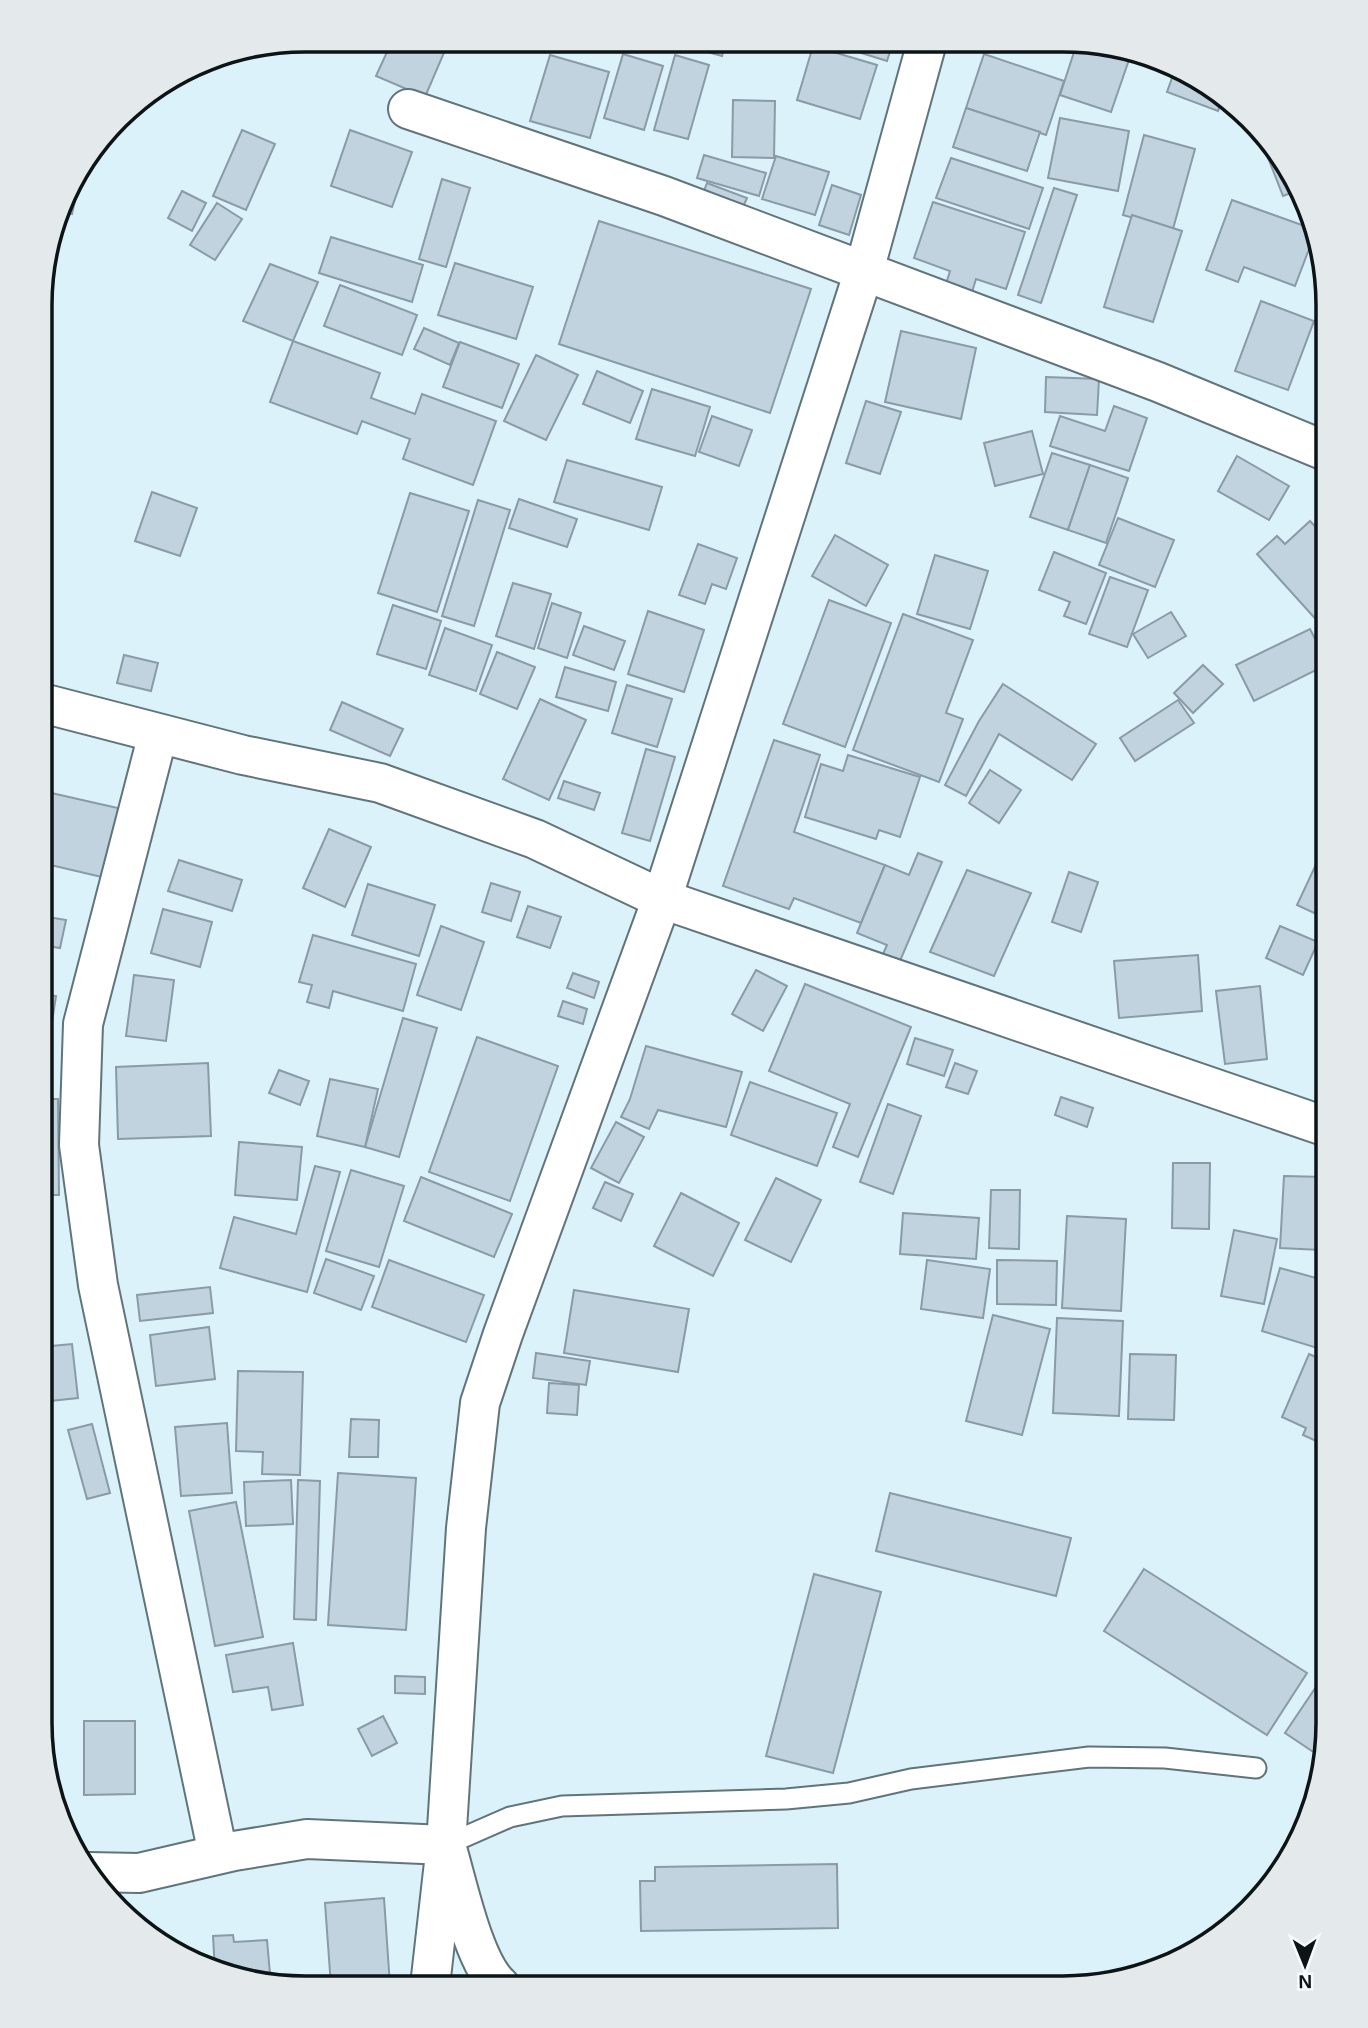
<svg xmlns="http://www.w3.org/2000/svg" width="1368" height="2028" font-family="Arial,sans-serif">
<rect width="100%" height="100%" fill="#dbf2fa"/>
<!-- building -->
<g fill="#c2d3e0" stroke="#8a9aa7" stroke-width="2">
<path d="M392 41H449L425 97 376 76Z"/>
<path d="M667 41H726L722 56Z"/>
<path d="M826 42H893L887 61Z"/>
<path d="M1077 43H1095L1131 54 1111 112 1060 95Z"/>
<path d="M813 46 877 65 860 119 797 100Z"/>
<path d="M623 54 663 66 644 130 604 118Z"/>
<path d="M984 54 1064 81 1046 135 966 108Z"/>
<path d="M550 55 609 72 590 138 530 121Z"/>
<path d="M675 55 709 65 688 139 654 130Z"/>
<path d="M1176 67 1224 95 1218 111 1167 92Z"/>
<path d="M733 100 775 101 774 158 732 157Z"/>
<path d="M966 108 1040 132 1027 171 953 147Z"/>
<path d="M1060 118 1129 131 1118 191 1048 178Z"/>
<path d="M242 130 275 144 246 210 213 196Z"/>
<path d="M350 130 412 152 392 207 331 186Z"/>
<path d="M1144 135 1195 149 1173 229 1123 215Z"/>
<path d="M1275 147 1299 190 1283 196 1265 150Z"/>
<path d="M704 155 766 173 759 196 697 178Z"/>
<path d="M776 156 829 172 815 215 762 199Z"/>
<path d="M951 158 1043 188 1029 229 936 198Z"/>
<path d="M83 164 72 214 62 212 76 173Z"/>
<path d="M442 179 470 188 446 267 419 259Z"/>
<path d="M707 183 747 198 739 216 700 201Z"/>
<path d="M832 185 861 195 849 235 819 225Z"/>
<path d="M1054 188 1077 195 1041 303 1018 295Z"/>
<path d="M182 191 206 203 192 231 168 218Z"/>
<path d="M1232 200 1313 229 1314 236 1295 286 1244 267 1238 282 1206 270Z"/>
<path d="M933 202 1025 232 1006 289 976 279 972 292 946 284 950 271 914 258Z"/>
<path d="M217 203 242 219 215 260 190 245Z"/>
<path d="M1132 215 1182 231 1153 322 1104 307Z"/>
<path d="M599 221 811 289 770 413 559 344Z"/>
<path d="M331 237 423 265 412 302 319 273Z"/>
<path d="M455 263 533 287 516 339 438 315Z"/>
<path d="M270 264 318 282 293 341 243 321Z"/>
<path d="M340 285 417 315 402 355 324 326Z"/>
<path d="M1261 301 1314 321 1288 390 1235 371Z"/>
<path d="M424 328 459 343 450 365 414 349Z"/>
<path d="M901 331 976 348 961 419 885 402Z"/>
<path d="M293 341 380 373 371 398 415 414 422 394 496 421 473 485 403 459 410 439 362 421 357 434 270 402Z"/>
<path d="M460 342 519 364 502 408 443 387Z"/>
<path d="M536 355 578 375 546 440 504 421Z"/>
<path d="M597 371 643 391 630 423 583 404Z"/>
<path d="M1046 377 1099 379 1097 415 1045 412Z"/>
<path d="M652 389 710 407 695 456 636 439Z"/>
<path d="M866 401 901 412 880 474 846 463Z"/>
<path d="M1114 406 1147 418 1129 471 1050 446 1060 416 1105 431Z"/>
<path d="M712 416 752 430 739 466 699 452Z"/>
<path d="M1032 431 1043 474 995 486 984 443Z"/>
<path d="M1052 453 1090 465 1068 530 1030 517Z"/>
<path d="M1237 456 1289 486 1269 520 1218 491Z"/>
<path d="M567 460 662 487 649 530 554 502Z"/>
<path d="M1090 465 1128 478 1106 543 1068 530Z"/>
<path d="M152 492 197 508 180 556 135 541Z"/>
<path d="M410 493 469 511 437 612 378 593Z"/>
<path d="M519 499 577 519 567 547 509 528Z"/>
<path d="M478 500 510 510 474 626 442 616Z"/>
<path d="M1118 518 1174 540 1155 587 1099 565Z"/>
<path d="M1310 521 1328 540V619L1321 625 1257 554 1277 536 1285 544Z"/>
<path d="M835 535 888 565 866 606 812 576Z"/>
<path d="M698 544 737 558 726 589 712 584 705 604 679 595Z"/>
<path d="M1054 552 1106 573 1086 624 1064 616 1070 602 1039 590Z"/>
<path d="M935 555 988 571 970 629 917 614Z"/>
<path d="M1110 577 1148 590 1127 647 1089 634Z"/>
<path d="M513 583 551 594 534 649 496 636Z"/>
<path d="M829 600 891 623 845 747 783 724Z"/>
<path d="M552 603 581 613 567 658 538 648Z"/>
<path d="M393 605 441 621 426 669 377 654Z"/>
<path d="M648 611 704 630 684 692 628 674Z"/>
<path d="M1171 612 1186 636 1148 658 1133 634Z"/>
<path d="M903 614 973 640 946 713 963 719 939 782 853 750Z"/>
<path d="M584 626 625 641 614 670 573 655Z"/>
<path d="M445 628 492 645 476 691 429 675Z"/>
<path d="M1310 629 1328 664 1254 701 1236 665Z"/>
<path d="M497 652 535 667 517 709 480 694Z"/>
<path d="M124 655 158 663 151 691 117 683Z"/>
<path d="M1203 665 1223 684 1193 713 1174 693Z"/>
<path d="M565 667 616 682 608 711 556 697Z"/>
<path d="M1003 684 1096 744 1072 780 999 734 966 796 945 785 979 721Z"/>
<path d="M627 685 672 699 657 747 612 733Z"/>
<path d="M540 699 586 720 549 800 503 779Z"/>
<path d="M1178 700 1194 723 1135 761 1120 738Z"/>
<path d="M342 702 403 729 390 756 330 730Z"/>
<path d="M774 740 820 755 794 832 885 865 861 923 794 898 789 909 723 886Z"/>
<path d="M646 749 675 757 650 841 622 833Z"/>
<path d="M848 755 920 777 900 837 879 830 876 839 805 817 821 764 843 771Z"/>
<path d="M990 770 1021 790 999 823 969 803Z"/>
<path d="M564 781 600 793 594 810 558 798Z"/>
<path d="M47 792 122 809 106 878 42 863V818Z"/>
<path d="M329 829 371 847 345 907 303 888Z"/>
<path d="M918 853 942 862 900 961 883 954 887 945 857 933 885 865 909 875Z"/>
<path d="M179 860 242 880 232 911 168 891Z"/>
<path d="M1318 860 1328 865 1327 919 1297 905Z"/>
<path d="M967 870 1031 893 994 976 930 952Z"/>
<path d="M1069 872 1098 882 1081 932 1052 922Z"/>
<path d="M491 883 520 892 511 921 482 912Z"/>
<path d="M368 884 435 905 419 956 352 935Z"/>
<path d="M528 906 561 917 550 948 517 937Z"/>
<path d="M163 909 212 922 200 967 151 953Z"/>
<path d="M42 916 66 920 60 948 41 945Z"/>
<path d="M441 926 484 942 461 1010 417 995Z"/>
<path d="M1280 926 1318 942 1303 975 1266 958Z"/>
<path d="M313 935 416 964 403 1011 333 991 329 1008 307 1002 312 985 299 982Z"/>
<path d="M1198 955 1202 1011 1119 1018 1114 961Z"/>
<path d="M756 970 787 986 763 1031 732 1014Z"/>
<path d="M573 973 599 982 594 998 567 988Z"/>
<path d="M134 975 174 980 166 1041 126 1036Z"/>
<path d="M805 984 911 1027 858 1157 833 1147 850 1104 769 1071Z"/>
<path d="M1260 986 1267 1059 1225 1064 1216 991Z"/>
<path d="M41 994 56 996 49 1042 41 1041Z"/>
<path d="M563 1001 587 1009 583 1024 558 1016Z"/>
<path d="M403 1018 437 1028 399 1157 365 1147Z"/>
<path d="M477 1037 558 1066 510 1201 429 1172Z"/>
<path d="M915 1038 953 1050 944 1076 907 1064Z"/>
<path d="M646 1046 742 1072 726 1127 658 1110 649 1129 621 1117 630 1099Z"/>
<path d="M208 1063 211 1136 118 1139 116 1067Z"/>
<path d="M955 1063 977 1071 968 1094 946 1087Z"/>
<path d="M279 1070 309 1081 300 1105 269 1093Z"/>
<path d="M330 1079 378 1089 365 1147 317 1136Z"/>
<path d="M750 1082 837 1113 817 1166 731 1135Z"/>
<path d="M1061 1097 1093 1108 1087 1127 1055 1115Z"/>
<path d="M41 1099H58L59 1195H41Z"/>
<path d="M888 1104 921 1116 893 1194 860 1182Z"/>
<path d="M616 1122 644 1137 619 1183 591 1168Z"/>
<path d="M239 1142 302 1147 297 1200 235 1195Z"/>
<path d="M1173 1163H1210L1209 1229 1172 1228Z"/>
<path d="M315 1166 340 1172 307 1292 220 1268 234 1217 296 1234Z"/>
<path d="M351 1170 404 1186 379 1267 326 1251Z"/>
<path d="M1284 1176 1325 1177 1321 1250 1280 1248Z"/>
<path d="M421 1177 512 1214 494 1257 404 1221Z"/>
<path d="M776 1178 821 1200 791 1262 745 1240Z"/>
<path d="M605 1182 633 1194 621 1221 593 1208Z"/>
<path d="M991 1190H1020L1019 1249 989 1248Z"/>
<path d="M681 1193 739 1223 713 1276 654 1246Z"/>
<path d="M903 1213 979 1218 976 1259 900 1254Z"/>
<path d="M1067 1216 1126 1219 1121 1311 1062 1308Z"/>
<path d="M1234 1230 1277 1239 1264 1304 1221 1296Z"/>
<path d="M326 1259 374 1276 361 1310 314 1293Z"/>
<path d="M389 1260 484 1295 466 1342 372 1307Z"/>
<path d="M927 1260 990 1269 983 1318 921 1309Z"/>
<path d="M997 1260 1057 1261 1056 1305 997 1304Z"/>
<path d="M1280 1268 1327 1281V1351L1262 1331Z"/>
<path d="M210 1287 213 1313 140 1321 137 1295Z"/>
<path d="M574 1290 689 1309 678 1372 564 1353Z"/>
<path d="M993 1315 1050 1329 1022 1435 966 1421Z"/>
<path d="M1057 1318 1123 1321 1119 1416 1053 1413Z"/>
<path d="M209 1327 215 1379 156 1386 150 1335Z"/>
<path d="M72 1344 78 1398 41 1402V1347Z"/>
<path d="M536 1353 590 1361 586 1385 533 1378Z"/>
<path d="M1130 1354 1176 1355 1174 1420 1128 1419Z"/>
<path d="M1309 1354 1327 1362V1446L1303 1435 1306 1428 1282 1417Z"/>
<path d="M238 1371 303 1372 300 1475 262 1474 263 1452 236 1451Z"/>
<path d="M549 1383 579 1385 577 1415 547 1413Z"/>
<path d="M351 1419 379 1420 378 1457H349Z"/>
<path d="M227 1423 232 1493 181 1496 175 1427Z"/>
<path d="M92 1424 110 1493 87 1499 68 1430Z"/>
<path d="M338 1473 416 1478 406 1630 328 1625Z"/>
<path d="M291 1480 293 1524 246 1526 244 1482Z"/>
<path d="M298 1480 320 1481 316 1620 294 1619Z"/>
<path d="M890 1493 1071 1538 1056 1596 876 1551Z"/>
<path d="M236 1502 263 1637 215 1646 189 1511Z"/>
<path d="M1327 1538V1563L1316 1555Z"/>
<path d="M1144 1569 1307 1673 1267 1735 1104 1631Z"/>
<path d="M814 1574 881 1592 833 1773 766 1756Z"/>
<path d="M293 1643 303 1705 272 1710 268 1687 233 1692 226 1655Z"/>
<path d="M395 1676 425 1677V1694L395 1693Z"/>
<path d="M1322 1678 1327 1682V1741L1324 1759 1285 1733Z"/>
<path d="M383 1716 397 1743 372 1756 358 1729Z"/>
<path d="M84 1721H135V1794L84 1795Z"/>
<path d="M837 1864 838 1928 641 1931 640 1881H655V1867Z"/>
<path d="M384 1898 390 1986H331L325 1903Z"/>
<path d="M233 1935 234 1942 267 1940 271 1985 215 1971 213 1936Z"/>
</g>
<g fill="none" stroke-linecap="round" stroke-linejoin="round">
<!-- service casing -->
<g stroke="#60747a" stroke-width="23">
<path id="service" d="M446 1845 510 1817 562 1806 786 1799 849 1793 911 1779 1089 1757 1165 1758 1256 1768"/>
</g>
<!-- minor casing -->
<g stroke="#60747a" stroke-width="42">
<g id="minor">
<path d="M408 109 664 196 1158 382 1328 452"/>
<path d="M42 703 243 755 380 783 535 839 662 899 1327 1127"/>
<path d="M158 734 83 1024 79 1145 98 1285 218 1854"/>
<path d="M88 1872 139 1873 234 1851 307 1839 446 1845C457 1881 473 1962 500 1986"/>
<path d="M430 1986 446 1845 466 1528 480 1403 503 1334 662 899 864 271 927 42"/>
</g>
</g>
<!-- service -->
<use href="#service" stroke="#fff" stroke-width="19"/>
<!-- minor -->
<use href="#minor" stroke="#fff" stroke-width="38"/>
</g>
<!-- crop -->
<path d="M0 0H1368V2028H0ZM305 52H1063A253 253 0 0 1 1316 305V1723A253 253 0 0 1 1063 1976H305A253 253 0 0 1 52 1723V305A253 253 0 0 1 305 52Z" fill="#e4e9eb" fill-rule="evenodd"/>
<path fill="none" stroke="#0c1416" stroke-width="3.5" d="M305 52H1063A253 253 0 0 1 1316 305V1723A253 253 0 0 1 1063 1976H305A253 253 0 0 1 52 1723V305A253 253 0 0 1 305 52Z"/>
<!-- north arrow -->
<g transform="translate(1305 1965) rotate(179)" stroke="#f7fbfd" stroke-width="5" paint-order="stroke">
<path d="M0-5L12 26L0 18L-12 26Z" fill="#0c1416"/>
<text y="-10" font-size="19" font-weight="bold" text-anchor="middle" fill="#0c1416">N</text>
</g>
</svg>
